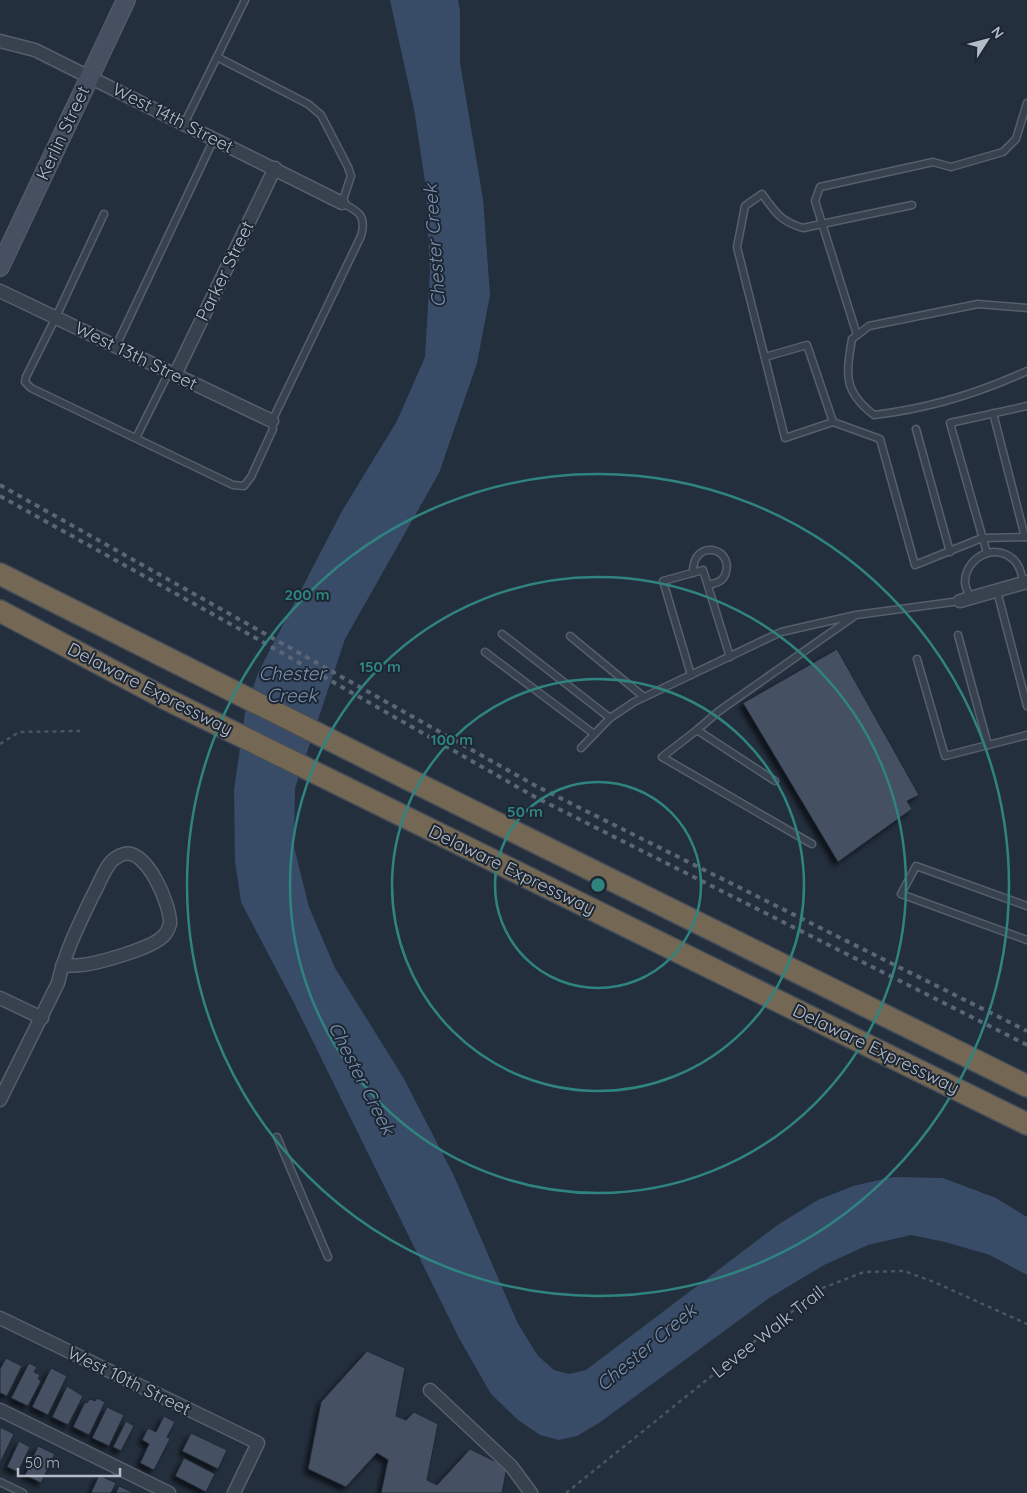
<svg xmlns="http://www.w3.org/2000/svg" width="1027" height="1493" font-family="Quicksand,sans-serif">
<defs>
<filter id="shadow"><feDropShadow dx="-4" dy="4" stdDeviation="2.5" flood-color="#0009"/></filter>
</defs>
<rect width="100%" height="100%" fill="#242f3e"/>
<!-- water -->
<path fill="#394c67" d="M390 0H458L460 11V63L483 199 490 295 477 363 439 473 345 639 295 788 294 847 309 907 335 968 403 1077 454 1176 518 1324 538 1356 554 1370 569 1374 586 1370 779 1224 818 1200 853 1186 893 1177 943 1178 996 1198 1027 1217V1275L990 1255 945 1242 911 1235 868 1245 824 1265 769 1298 599 1423 577 1436 559 1440 540 1435 518 1420 491 1394 459 1338 294 1003 241 902 235 861 234 790 245 713 258 673 342 511 397 421 425 357 430 272 426 188 414 109Z"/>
<!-- building -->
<g fill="#455162" stroke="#1f2835" filter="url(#shadow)">
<path d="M837 649 919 795 907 801 912 809 838 862 743 703Z"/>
<path d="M367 1351 405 1368 396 1416 406 1420 414 1412 438 1424 427 1480 437 1485 470 1449 507 1467 502 1493H381L388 1460 377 1453 346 1487 308 1469 321 1402Z"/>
<path d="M6 1358 22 1366 7 1396 0 1393V1369Z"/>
<path d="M29 1363 37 1367 34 1372 40 1375 38 1379 41 1381 28 1406 11 1398Z"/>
<path d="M51 1368 67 1376 48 1415 32 1407Z"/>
<path d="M67 1386 83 1396 68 1425 52 1417Z"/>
<path d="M97 1398 105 1402 89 1435 73 1427 85 1402 87 1403 90 1399 95 1401Z"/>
<path d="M107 1407 124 1415 109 1446 92 1438Z"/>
<path d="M164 1416 175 1422 167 1437 170 1439 154 1470 140 1463 149 1444 142 1440 148 1428 156 1432Z"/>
<path d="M126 1421 134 1426 121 1451 113 1447Z"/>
<path d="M0 1427 14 1434 0 1463Z"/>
<path d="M191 1433 227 1450 218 1469 182 1451Z"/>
<path d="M19 1441 30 1447 18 1472 7 1467Z"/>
<path d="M38 1446 55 1454 41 1483 25 1475Z"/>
<path d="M184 1458 215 1474 206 1492 175 1476Z"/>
<path d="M99 1475 116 1483 111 1493H91Z"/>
<path d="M119 1486 134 1493H116Z"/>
</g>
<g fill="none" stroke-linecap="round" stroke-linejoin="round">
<!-- lane casing -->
<g stroke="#565f6c" stroke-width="9">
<g id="lane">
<path d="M184 124 245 0"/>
<path d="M104 214 56 317 26 377 25 382 31 388 233 485 244 486 251 477 273 429 272 421 361 236C367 215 358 211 342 203L351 176 348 167 321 115 308 104 217 57"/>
<path d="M1027 308 978 304 869 326 852 339C846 375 843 391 874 415 926 409 979 393 1027 371"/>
<path d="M857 335 815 201 820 187 933 162 951 167 1003 152 1016 139 1027 103"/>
<path d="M116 346 214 139"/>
<path d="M765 357 807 345 833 422 785 438 737 247 745 206 762 194C776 213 780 221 803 228L912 205"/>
<path d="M993 413 1025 537"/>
<path d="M833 422 880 439 915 565 982 538 1027 537"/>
<path d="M916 429 950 552"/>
<path d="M136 438 169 372"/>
<path d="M987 553 950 423 1027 406"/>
<path d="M693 573C692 538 733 547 726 572 724 581 717 583 708 585"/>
<path d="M997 591 1027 706"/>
<path d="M970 597C968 593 965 587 965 582 965 559 993 542 1013 559 1020 565 1022 574 1023 583"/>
<path d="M502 634 610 718"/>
<path d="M958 635 988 745"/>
<path d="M570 636 644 697"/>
<path d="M485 652 594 734"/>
<path d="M917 659 945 756 1027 735"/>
<path d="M691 675 663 581 703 570 730 657"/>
<path d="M697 730 775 781"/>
<path d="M581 748 610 718 634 702 781 632 856 615 960 601"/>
<path d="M812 844 662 757 697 730 719 711 853 617"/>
<path d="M1027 906 916 866 901 894 1027 940"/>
<path d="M277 1137 328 1257"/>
<path d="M0 1482 23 1493"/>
</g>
</g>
<!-- street casing -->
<g stroke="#565f6c" stroke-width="15">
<g id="street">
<path d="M0 41 35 50 342 203"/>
<path d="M0 291 272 421"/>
<path d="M175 375 275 168"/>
<path d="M960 601 1027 582"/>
<path d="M0 998 42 1018"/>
<path d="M0 1100 58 983C65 952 79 924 93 895 99 885 103 871 111 862 113 859 120 855 124 854 147 848 171 906 170 924 169 927 167 932 165 934 157 947 104 961 89 964 80 966 71 965 62 966"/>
<path d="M0 1318 258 1443 234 1493"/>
<path d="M430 1390 511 1466 531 1493"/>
<path d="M0 1410 169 1493"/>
</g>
</g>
<!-- secondary casing -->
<g stroke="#565f6c" stroke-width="20">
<path id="secondary" d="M0 267 126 0"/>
</g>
<!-- highway casing -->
<g stroke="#434c59" stroke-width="24">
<g id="highway">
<path d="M0 574 410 780 1027 1086"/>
<path d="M0 611 164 698 1027 1124"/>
</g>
</g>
<!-- path -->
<g stroke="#44595c" stroke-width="2.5" stroke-dasharray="4 4" stroke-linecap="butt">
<path d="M0 744 19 732 80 731"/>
<path d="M566 1493 820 1289 864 1272 904 1271 934 1282 1027 1324"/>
</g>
<!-- lane -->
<use href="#lane" stroke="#38414e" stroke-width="6"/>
<!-- street -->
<use href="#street" stroke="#38414e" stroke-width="12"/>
<!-- secondary -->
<use href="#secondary" stroke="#465061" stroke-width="18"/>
<!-- highway -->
<use href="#highway" stroke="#746855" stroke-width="21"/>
<!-- rail -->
<g stroke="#5a6575" stroke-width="4" stroke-dasharray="5 5" stroke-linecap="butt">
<path d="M0 485 536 786 1027 1031"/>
<path d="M0 496 261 641 535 797 1027 1045"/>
</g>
</g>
<!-- distance rings -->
<g fill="none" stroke="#308480" stroke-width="2.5">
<circle cx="598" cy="885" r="103"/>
<circle cx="598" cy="885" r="206"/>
<circle cx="598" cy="885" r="308"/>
<circle cx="598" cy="885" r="411"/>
</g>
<g text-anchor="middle" stroke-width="4" stroke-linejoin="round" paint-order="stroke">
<!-- street labels -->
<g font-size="18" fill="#b4bcc9" stroke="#1d2633">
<text transform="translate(173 118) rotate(27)" y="6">West 14th Street</text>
<text transform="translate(63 133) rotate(-65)" y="6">Kerlin Street</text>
<text transform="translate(225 271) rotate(-64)" y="6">Parker Street</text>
<text transform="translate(136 356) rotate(26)" y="6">West 13th Street</text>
<text transform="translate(150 689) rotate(27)" y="6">Delaware Expressway</text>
<text transform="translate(512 870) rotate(26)" y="6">Delaware Expressway</text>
<text transform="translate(876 1049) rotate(26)" y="6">Delaware Expressway</text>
<text transform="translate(768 1332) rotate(-38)" y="6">Levee Walk Trail</text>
<text transform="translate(129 1381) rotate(26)" y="6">West 10th Street</text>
</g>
<!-- water labels -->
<g font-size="19" font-style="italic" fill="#7c92b1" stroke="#1d2633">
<text transform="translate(434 246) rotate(-94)" y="7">Chester Creek</text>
<text x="292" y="680">Chester<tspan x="292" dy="22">Creek</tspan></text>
<text transform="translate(362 1078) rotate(63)" y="7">Chester Creek</text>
<text transform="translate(646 1347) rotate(-40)" y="7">Chester Creek</text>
</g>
</g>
<circle cx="598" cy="885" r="8" fill="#308480" stroke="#1d2633" stroke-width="2.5"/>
<g font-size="15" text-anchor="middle" font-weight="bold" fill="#308480" stroke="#1d2633" stroke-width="4" stroke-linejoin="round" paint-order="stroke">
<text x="307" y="600">200 m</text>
<text x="380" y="672">150 m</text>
<text x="452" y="745">100 m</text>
<text x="525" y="817">50 m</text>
</g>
<!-- north arrow -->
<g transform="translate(987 40) rotate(54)" stroke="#1d2633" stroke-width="4" paint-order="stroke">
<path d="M0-4L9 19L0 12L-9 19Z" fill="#b4bcc9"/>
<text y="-8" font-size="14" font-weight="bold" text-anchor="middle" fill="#b4bcc9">N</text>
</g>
<!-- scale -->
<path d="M18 1468v8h102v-8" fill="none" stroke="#b4bcc9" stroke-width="2.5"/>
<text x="25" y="1468" font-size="15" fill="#b4bcc9" stroke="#1d2633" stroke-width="4" paint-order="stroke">50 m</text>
</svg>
